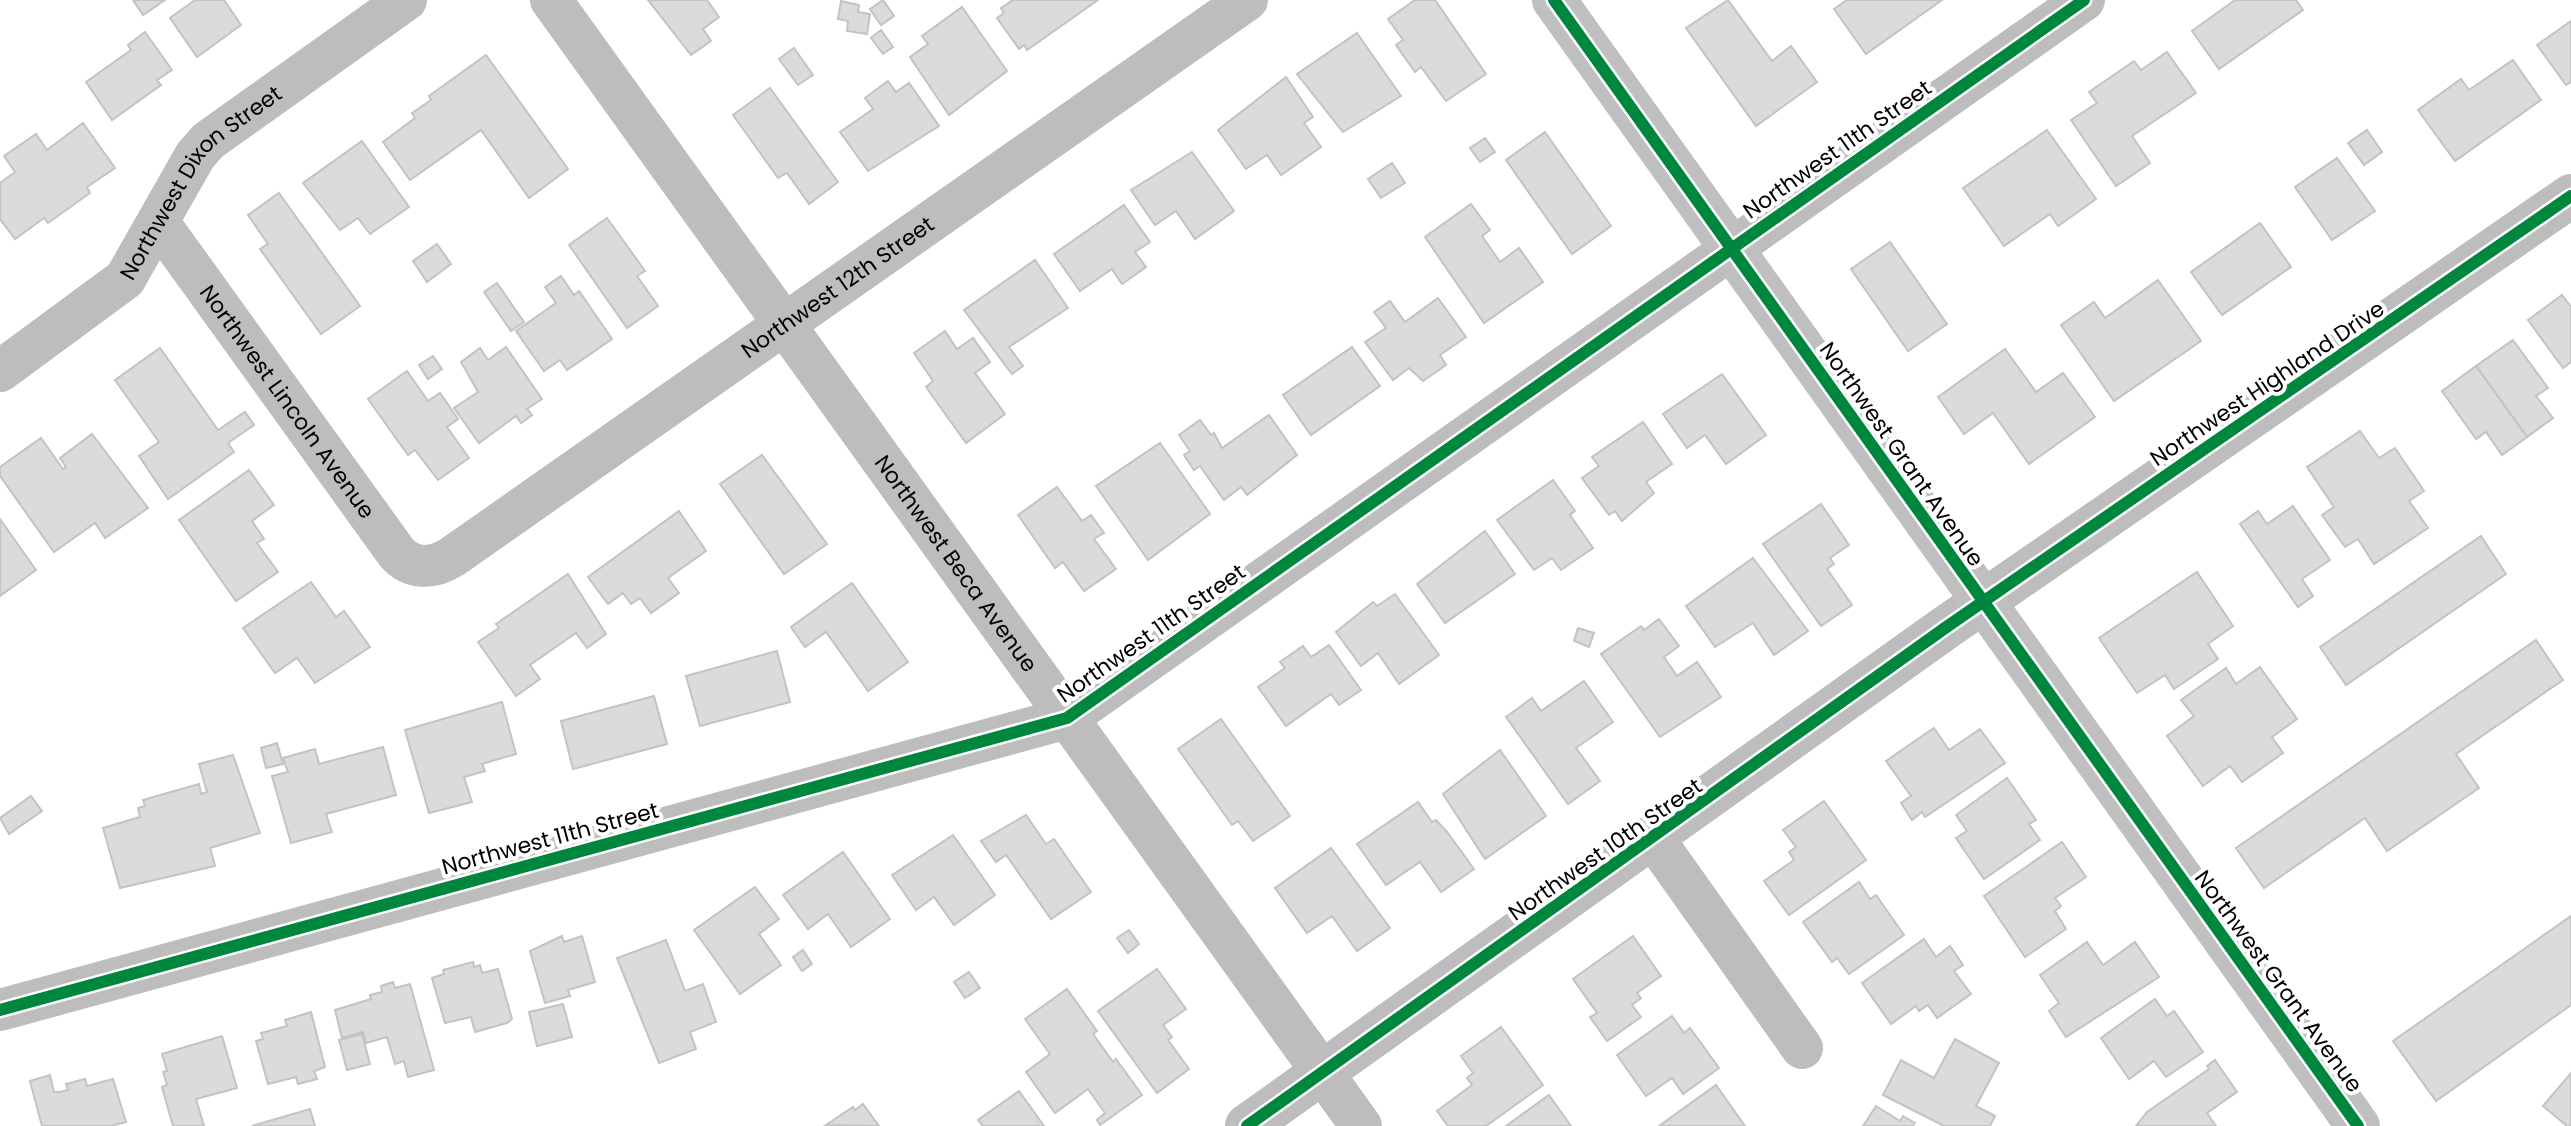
<svg xmlns="http://www.w3.org/2000/svg" width="2571" height="1126" font-family="Poppins,sans-serif">
<rect width="100%" height="100%" fill="#fff"/>
<!-- building -->
<g fill="#dbdbdb" stroke="#c3c3c3" stroke-width="2">
<path d="M133 0H165L143 15Z"/>
<path d="M195 0H224L241 25 197 57 170 18Z"/>
<path d="M648 0H707L719 17 703 29 711 41 691 55Z"/>
<path d="M883 0 894 16 881 25 870 9Z"/>
<path d="M1013 0H1098L1027 50 1024 45 1019 49 997 18 1004 13 1001 8Z"/>
<path d="M1415 0H1435L1486 74 1446 101 1421 67 1415 72 1396 45 1403 40 1388 19Z"/>
<path d="M1728 0 1772 61 1791 46 1817 82 1756 126 1686 28Z"/>
<path d="M1847 0H1942L1866 54 1834 9Z"/>
<path d="M2235 0H2296L2303 10 2219 69 2192 31Z"/>
<path d="M841 1 859 5 858 12 870 14 867 34 847 31 848 21 838 19Z"/>
<path d="M962 7 1007 71 949 115 910 57 928 44 922 36Z"/>
<path d="M2571 21V82L2566 85 2537 45Z"/>
<path d="M881 30 893 47 883 54 871 38Z"/>
<path d="M145 32 172 70 157 80 161 85 112 120 86 82 131 50 128 45Z"/>
<path d="M1357 33 1401 96 1343 132 1297 74Z"/>
<path d="M794 48 813 75 798 85 779 59Z"/>
<path d="M2167 52 2196 93 2132 136 2150 163 2116 186 2071 120 2097 103 2089 92 2134 61 2141 70Z"/>
<path d="M486 55 568 169 529 198 481 130 410 180 383 142 415 118 412 113 431 100 429 96Z"/>
<path d="M2513 60 2541 100 2455 161 2418 110 2461 79 2469 90Z"/>
<path d="M1286 77 1313 117 1304 123 1321 147 1281 175 1267 155 1246 169 1218 130Z"/>
<path d="M888 81 896 92 909 83 939 126 868 171 840 132 873 109 865 98Z"/>
<path d="M770 88 838 182 809 204 787 173 778 178 733 115Z"/>
<path d="M83 123 115 168 87 187 90 193 48 223 44 218 15 239 0 219V183L15 172 4 156 36 134 47 150Z"/>
<path d="M2047 130 2096 199 2058 226 2050 214 2004 246 1963 188Z"/>
<path d="M2367 130 2382 152 2364 165 2348 143Z"/>
<path d="M1545 132 1611 226 1572 254 1506 160Z"/>
<path d="M1485 138 1495 152 1480 162 1470 148Z"/>
<path d="M362 141 409 207 370 234 358 218 340 230 303 183Z"/>
<path d="M1192 152 1234 211 1195 239 1176 211 1155 225 1131 190Z"/>
<path d="M2337 158 2375 211 2332 240 2295 187Z"/>
<path d="M1392 163 1405 183 1381 198 1368 179Z"/>
<path d="M279 193 360 306 321 334 260 249 268 244 248 215Z"/>
<path d="M1471 204 1490 230 1482 236 1500 262 1519 248 1543 282 1484 323 1425 237Z"/>
<path d="M1124 205 1150 242 1135 252 1146 267 1122 284 1112 269 1080 291 1054 254Z"/>
<path d="M607 218 645 271 637 276 658 306 627 328 569 245Z"/>
<path d="M2260 223 2291 267 2222 315 2191 272Z"/>
<path d="M1890 242 1947 324 1908 351 1851 269Z"/>
<path d="M437 244 451 264 427 282 413 261Z"/>
<path d="M1035 260 1068 308 1009 347 1023 366 1012 374 964 310Z"/>
<path d="M561 276 574 295 579 291 612 339 567 370 560 360 544 371 516 331 556 303 545 287Z"/>
<path d="M2158 280 2201 341 2114 401 2061 325 2094 302 2105 318Z"/>
<path d="M497 283 524 322 511 331 484 292Z"/>
<path d="M2562 295 2571 307V362L2563 368 2528 320Z"/>
<path d="M1438 298 1466 337 1440 355 1446 365 1423 381 1409 368 1393 380 1365 342 1386 328 1374 312 1390 301 1405 322Z"/>
<path d="M945 331 957 349 973 338 990 362 975 373 1005 414 966 443 926 387 933 381 914 353Z"/>
<path d="M2513 340 2548 388 2536 396 2553 418 2527 437 2476 366Z"/>
<path d="M506 347 542 399 527 409 532 415 521 423 516 416 479 443 454 408 478 392 461 362 480 348 488 360Z"/>
<path d="M1352 347 1380 386 1311 435 1283 395Z"/>
<path d="M160 348 218 430 245 412 254 425 228 443 234 452 168 499 139 456 159 442 115 380Z"/>
<path d="M2005 349 2036 392 2063 373 2095 417 2029 464 1993 413 1964 434 1938 397Z"/>
<path d="M433 356 442 369 428 379 419 365Z"/>
<path d="M2476 366 2527 437 2502 455 2486 432 2476 439 2442 391Z"/>
<path d="M407 371 428 401 440 393 458 419 447 427 469 458 438 480 415 450 408 455 368 399Z"/>
<path d="M1722 374 1766 435 1726 464 1705 435 1687 448 1663 414Z"/>
<path d="M1269 415 1297 455 1247 495 1241 487 1224 500 1200 466 1194 470 1184 455 1190 451 1179 435 1200 420 1211 435 1214 433 1222 448Z"/>
<path d="M1643 422 1672 464 1646 482 1654 493 1622 521 1615 511 1609 515 1582 478 1599 466 1592 457Z"/>
<path d="M2360 431 2379 458 2395 448 2424 491 2409 501 2428 528 2374 564 2358 539 2345 547 2322 515 2334 507 2307 467Z"/>
<path d="M92 434 148 508 105 538 95 523 54 552 0 476V467L41 438 63 469 66 467 60 458Z"/>
<path d="M1160 443 1210 514 1148 560 1096 486Z"/>
<path d="M762 455 827 544 784 574 720 484Z"/>
<path d="M249 470 274 505 252 521 264 539 257 543 278 572 236 601 179 520Z"/>
<path d="M1553 480 1575 511 1570 515 1593 548 1561 570 1552 558 1534 570 1497 520Z"/>
<path d="M1057 487 1082 521 1091 515 1104 533 1094 539 1116 569 1084 591 1063 562 1055 568 1018 515Z"/>
<path d="M1821 504 1849 545 1830 558 1834 564 1827 569 1852 605 1821 626 1763 544Z"/>
<path d="M2293 506 2330 560 2302 579 2313 596 2298 607 2240 524 2258 511 2267 524Z"/>
<path d="M679 511 706 551 668 578 679 593 651 613 640 598 631 604 623 593 608 604 588 577Z"/>
<path d="M0 519 36 570 0 596Z"/>
<path d="M1485 531 1515 574 1445 623 1417 584Z"/>
<path d="M2481 536 2506 574 2346 685 2320 647Z"/>
<path d="M1753 558 1808 631 1774 655 1753 623 1715 647 1686 606Z"/>
<path d="M2197 572 2233 626 2208 644 2218 659 2174 689 2165 675 2137 693 2099 638Z"/>
<path d="M568 574 606 634 587 648 576 633 530 665 540 679 516 696 478 642 499 628 496 624Z"/>
<path d="M311 582 336 617 344 611 370 647 315 683 297 658 275 673 243 628Z"/>
<path d="M852 583 908 662 868 691 826 632 805 647 791 627Z"/>
<path d="M1395 594 1439 655 1399 684 1378 653 1361 666 1336 632 1373 602 1377 606Z"/>
<path d="M1659 619 1679 646 1664 657 1677 676 1697 662 1721 697 1660 737 1601 654 1641 626 1644 630Z"/>
<path d="M1578 628 1594 633 1589 647 1574 641Z"/>
<path d="M2536 640 2563 680 2456 754 2479 788 2387 851 2365 818 2264 888 2236 848Z"/>
<path d="M1329 645 1361 690 1339 705 1331 694 1286 726 1258 687 1285 668 1280 662 1303 646 1311 657Z"/>
<path d="M777 651 790 702 700 726 686 676Z"/>
<path d="M2260 667 2297 719 2272 737 2283 753 2242 782 2230 766 2203 786 2167 736 2194 716 2181 700 2226 668 2236 684Z"/>
<path d="M1584 681 1613 722 1576 748 1600 781 1568 804 1506 717 1532 698 1541 711Z"/>
<path d="M654 696 667 744 573 769 561 721Z"/>
<path d="M502 702 516 754 482 764 485 771 464 777 472 802 429 813 405 730Z"/>
<path d="M1221 719 1290 816 1253 841 1238 821 1232 825 1178 749Z"/>
<path d="M1934 728 1949 750 1980 729 2005 763 1925 817 1922 812 1912 820 1901 803 1911 796 1886 761Z"/>
<path d="M277 743 283 764 266 768 261 748Z"/>
<path d="M383 747 396 795 326 814 332 832 291 843 272 776 288 772 283 758 315 749 319 764Z"/>
<path d="M1500 750 1546 816 1485 859 1443 794Z"/>
<path d="M233 755 260 833 210 848 215 866 120 888 103 828 140 817 138 808 145 806 143 800 199 784 201 794 207 792 199 764Z"/>
<path d="M2007 778 2036 820 2029 824 2040 840 1984 879 1956 838 1967 831 1956 815Z"/>
<path d="M31 796 42 811 9 834 0 818Z"/>
<path d="M1824 801 1866 860 1789 915 1764 881 1794 860 1789 852 1796 847 1783 830Z"/>
<path d="M1418 802 1432 822 1436 820 1447 832 1474 869 1441 892 1420 862 1386 885 1357 844Z"/>
<path d="M1026 815 1046 844 1054 839 1091 892 1051 919 1006 855 996 862 981 841Z"/>
<path d="M953 835 995 895 954 925 934 897 916 910 892 875Z"/>
<path d="M2062 842 2086 877 2055 898 2061 906 2055 911 2066 929 2025 957 1984 896Z"/>
<path d="M1331 848 1390 928 1357 951 1332 916 1307 933 1275 888Z"/>
<path d="M843 852 890 919 851 947 828 914 808 929 783 895Z"/>
<path d="M1859 882 1870 899 1876 895 1904 935 1849 974 1837 958 1832 962 1803 922Z"/>
<path d="M755 887 779 919 759 934 781 965 740 994 694 930Z"/>
<path d="M2571 916V1005L2436 1101 2393 1041Z"/>
<path d="M1129 930 1139 944 1128 953 1117 938Z"/>
<path d="M562 936 564 942 582 936 595 982 568 990 570 996 545 1003 530 951Z"/>
<path d="M1633 936 1661 976 1637 993 1641 998 1632 1005 1641 1017 1607 1041 1590 1017 1597 1013 1573 979Z"/>
<path d="M1924 939 1936 957 1950 946 1963 965 1954 971 1971 994 1937 1018 1928 1005 1919 1011 1916 1006 1891 1024 1862 983Z"/>
<path d="M666 940 685 991 703 984 716 1022 690 1032 696 1049 659 1063 617 958Z"/>
<path d="M2087 942 2103 965 2135 942 2159 977 2066 1037 2049 1011 2059 1003 2040 975Z"/>
<path d="M803 950 812 964 802 971 793 957Z"/>
<path d="M473 962 474 967 480 965 482 973 498 969 512 1019 507 1023 475 1032 471 1017 445 1023 432 978 444 974 443 970Z"/>
<path d="M1157 969 1186 1009 1163 1025 1172 1037 1168 1040 1189 1069 1157 1093 1098 1011Z"/>
<path d="M969 972 980 988 965 998 954 982Z"/>
<path d="M393 982 395 988 410 984 434 1070 408 1077 404 1061 395 1064 387 1037 366 1043 363 1032 342 1038 335 1010 371 999 370 995 382 992 381 986Z"/>
<path d="M1067 989 1097 1031 1093 1034 1113 1062 1116 1059 1142 1095 1100 1125 1097 1120 1105 1113 1088 1089 1055 1113 1026 1072 1050 1054 1025 1019Z"/>
<path d="M2155 999 2167 1016 2174 1011 2203 1052 2166 1077 2154 1061 2129 1079 2101 1038Z"/>
<path d="M563 1004 572 1037 537 1046 529 1012Z"/>
<path d="M311 1012 325 1067 314 1071 317 1079 298 1084 296 1077 268 1084 256 1041 263 1039 261 1033 287 1026 285 1020Z"/>
<path d="M1672 1016 1684 1033 1690 1028 1719 1068 1683 1094 1672 1078 1646 1096 1617 1055Z"/>
<path d="M1501 1027 1543 1085 1486 1126H1448L1437 1111 1472 1085 1467 1078 1473 1073 1461 1056Z"/>
<path d="M362 1034 370 1064 347 1070 339 1040Z"/>
<path d="M222 1036 237 1088 196 1099 204 1126H173L162 1087 167 1085 163 1072 167 1071 162 1054Z"/>
<path d="M1955 1039 1999 1063 1976 1106 1995 1116 1990 1126H1944L1883 1095 1901 1060 1934 1078Z"/>
<path d="M2215 1060 2237 1092 2207 1113 2216 1126H2136L2147 1112 2209 1069 2207 1066Z"/>
<path d="M2571 1073V1126H2567L2543 1106Z"/>
<path d="M50 1075 54 1092H60L68 1090 66 1084 85 1079 87 1086 113 1079 126 1122 111 1126H42L30 1081Z"/>
<path d="M1716 1085 1745 1126H1659Z"/>
<path d="M1019 1091 1044 1126H983L978 1120Z"/>
<path d="M1549 1095 1571 1126H1506Z"/>
<path d="M863 1104 879 1126 826 1125 853 1107 855 1110Z"/>
<path d="M1876 1106 1900 1121 1903 1116 1915 1123 1913 1126H1863Z"/>
<path d="M310 1109 315 1126H252Z"/>
</g>
<g fill="none" stroke-linecap="round" stroke-linejoin="round">
<!-- minor -->
<g stroke="#bdbdbd" stroke-width="42">
<path id="s1" d="M551 0 1361 1126"/>
<path id="s2" d="M159 223 396 552C411 570 433 569 452 557L1247 0"/>
<path id="s3" d="M0 371 125 279 195 156 208 141 406 0"/>
<path d="M1654 839 1802 1048"/>
<path d="M0 1010 1067 718 2084 0"/>
</g>
<!-- tertiary -->
<path stroke="#bdbdbd" stroke-width="44" d="M1247 1126 1945 628 2571 196"/>
<!-- secondary -->
<path stroke="#bfbfbf" stroke-width="44" d="M1554 0 2358 1126"/>
<!-- cycleway casing -->
<g stroke="#fff" stroke-width="17">
<g id="cycleway">
<path d="M1554 0 2358 1126"/>
<path d="M0 1010 1067 718 2084 0"/>
<path d="M1247 1126 1945 628 2571 196"/>
</g>
</g>
<!-- cycleway -->
<use href="#cycleway" stroke="#00873e" stroke-width="12"/>
</g>
<g text-anchor="middle" stroke-width="8" stroke-linejoin="round" paint-order="stroke">
<!-- street labels -->
<g font-size="22" fill="#000" stroke="#fff">
<text transform="translate(1837 149) rotate(-35)" y="8">Northwest 11th Street</text>
<text dy="8" stroke="none"><textPath href="#s3" startOffset="280">Northwest Dixon Street</textPath></text>
<text dy="8" stroke="none"><textPath href="#s2" startOffset="938">Northwest 12th Street</textPath></text>
<text transform="translate(2267 383) rotate(-34)" y="8">Northwest Highland Drive</text>
<text dy="8" stroke="none"><textPath href="#s2" startOffset="220">Northwest Lincoln Avenue</textPath></text>
<text transform="translate(1902 454) rotate(55)" y="8">Northwest Grant Avenue</text>
<text dy="8" stroke="none"><textPath href="#s1" startOffset="694">Northwest Beca Avenue</textPath></text>
<text transform="translate(1151 633) rotate(-35)" y="8">Northwest 11th Street</text>
<text transform="translate(550 838) rotate(-15)" y="8">Northwest 11th Street</text>
<text transform="translate(1605 849) rotate(-35)" y="8">Northwest 10th Street</text>
<text transform="translate(2279 981) rotate(54)" y="8">Northwest Grant Avenue</text>
</g>
</g>
</svg>
